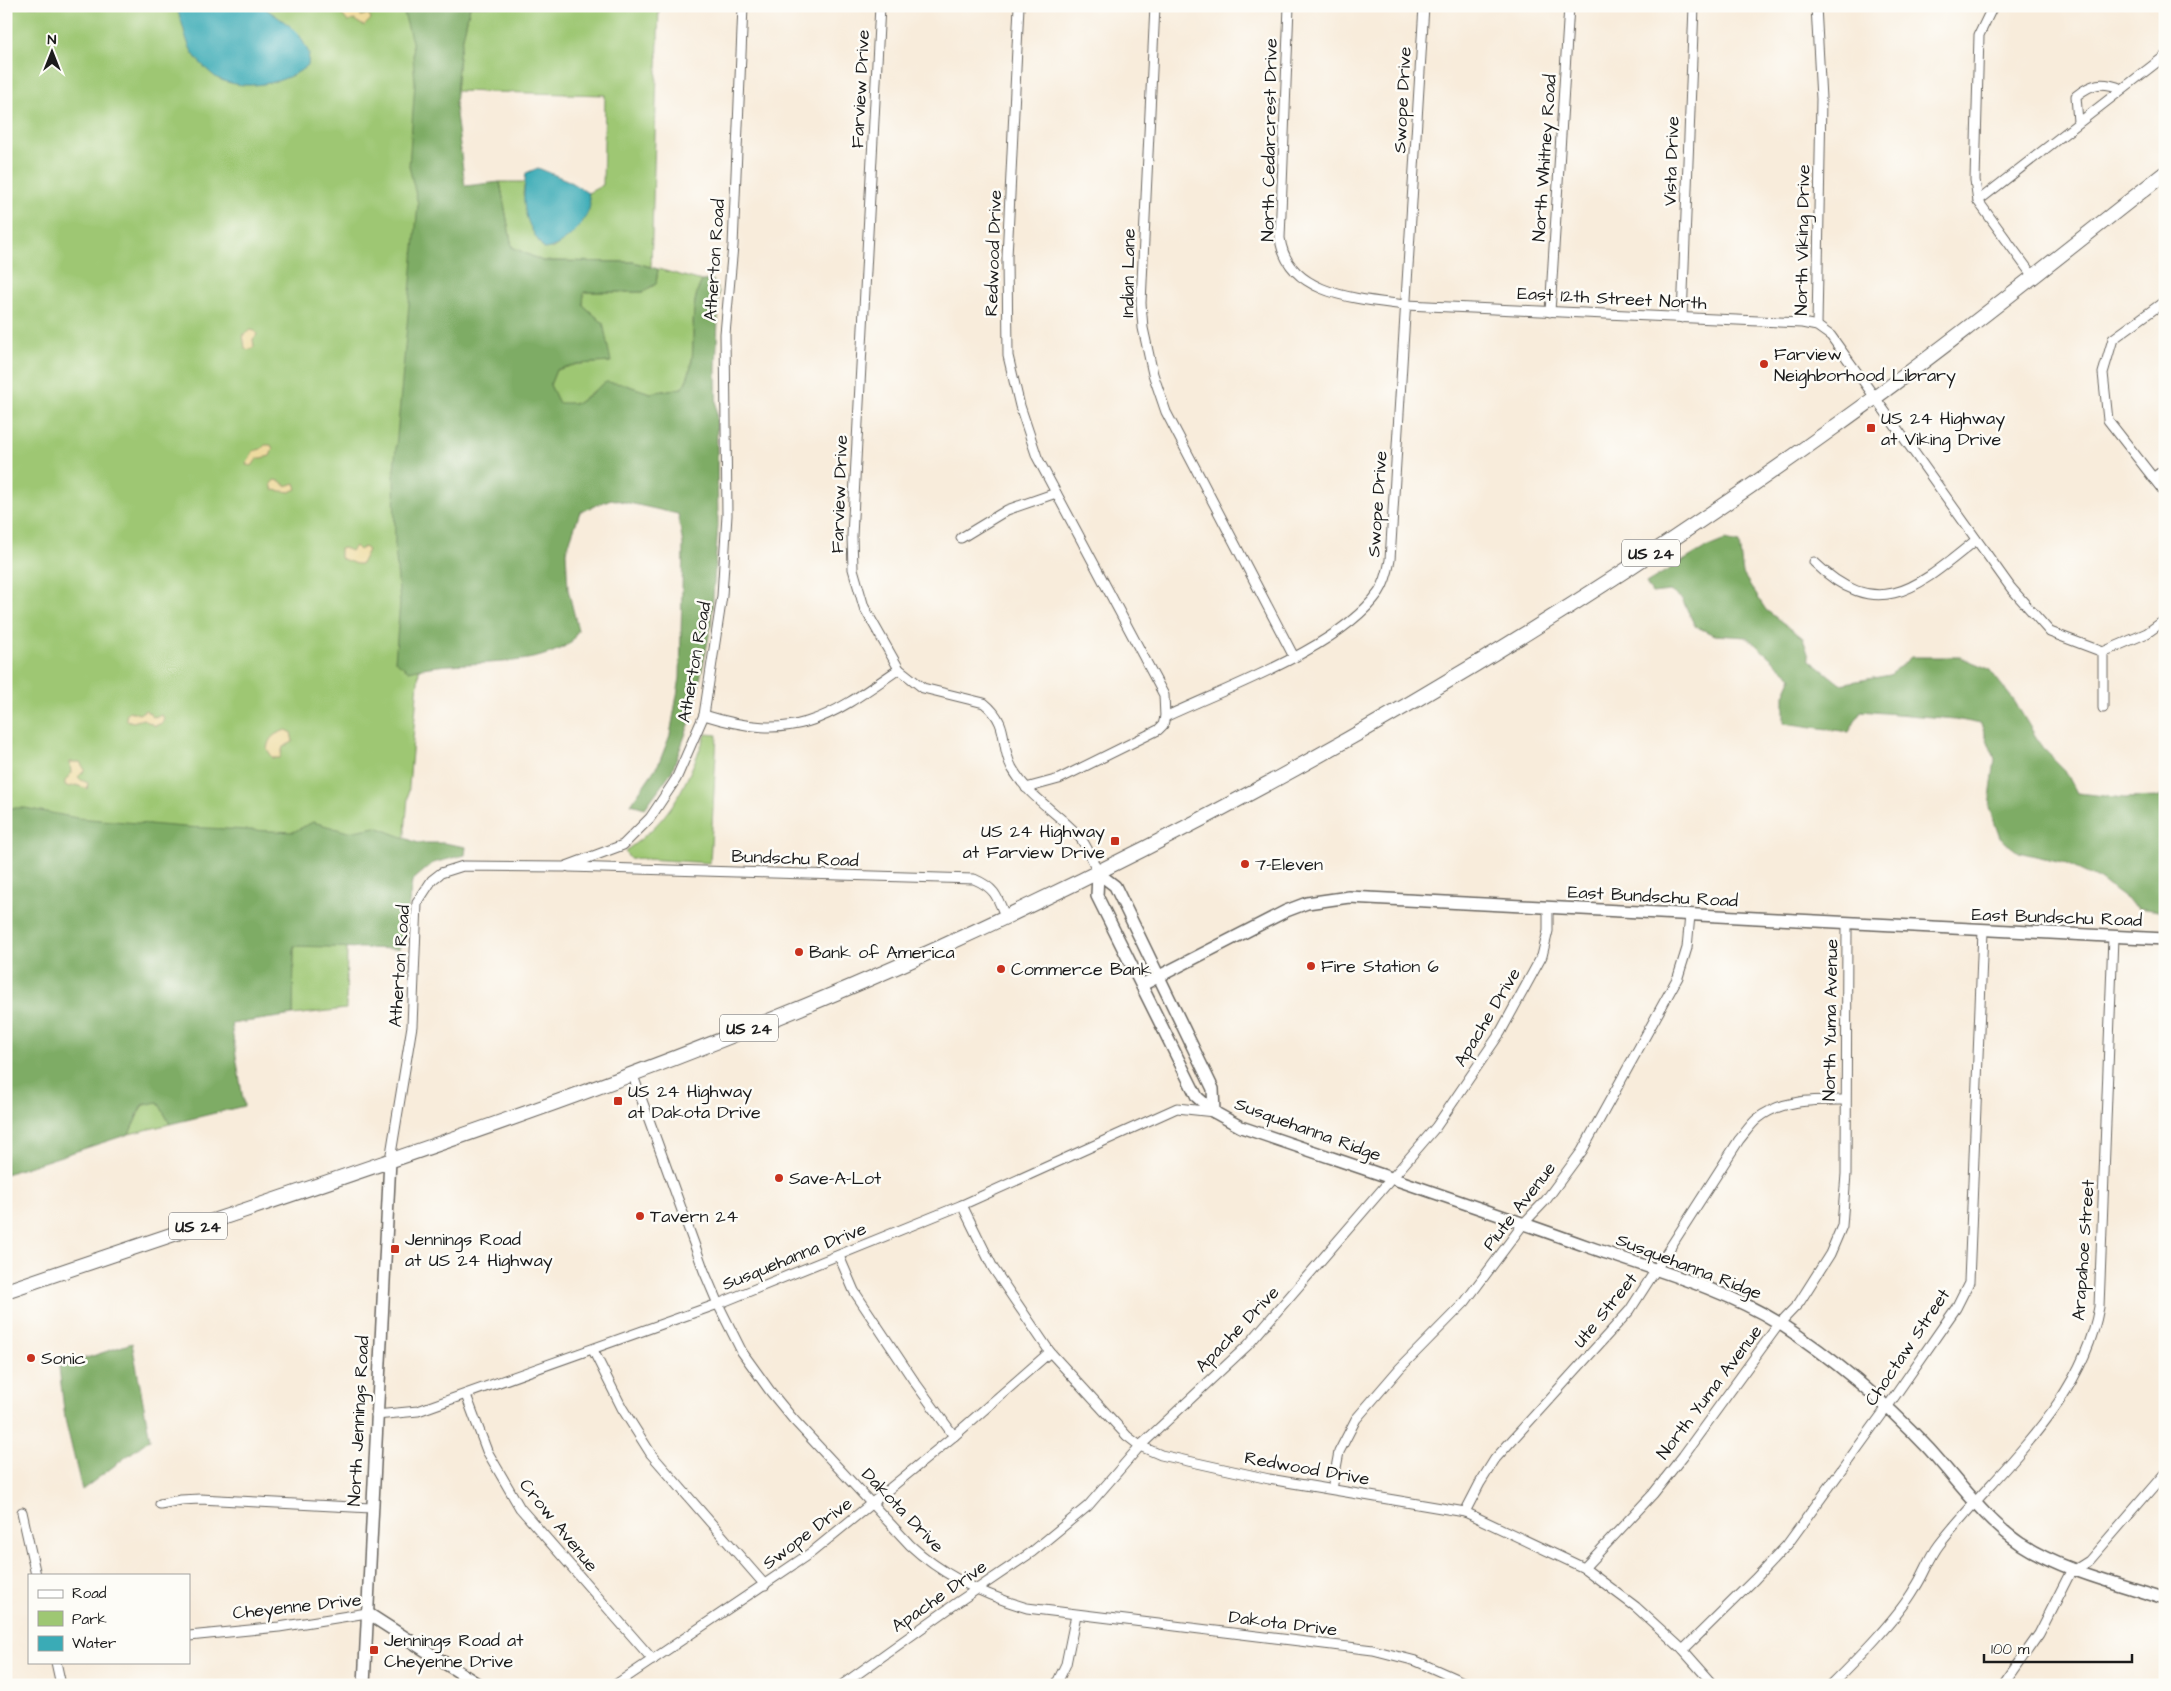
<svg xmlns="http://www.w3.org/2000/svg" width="2171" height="1691" font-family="'Architects Daughter',sans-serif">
<rect width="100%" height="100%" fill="#fdfcf7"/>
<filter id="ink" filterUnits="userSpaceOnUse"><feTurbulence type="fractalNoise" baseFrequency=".02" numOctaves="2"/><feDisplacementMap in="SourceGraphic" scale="10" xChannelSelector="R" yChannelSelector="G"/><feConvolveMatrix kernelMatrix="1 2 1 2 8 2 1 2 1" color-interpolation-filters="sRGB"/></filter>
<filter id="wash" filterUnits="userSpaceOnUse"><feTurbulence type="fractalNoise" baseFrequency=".0096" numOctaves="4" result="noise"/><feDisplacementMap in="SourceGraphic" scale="20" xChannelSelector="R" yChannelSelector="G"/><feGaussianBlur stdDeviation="1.12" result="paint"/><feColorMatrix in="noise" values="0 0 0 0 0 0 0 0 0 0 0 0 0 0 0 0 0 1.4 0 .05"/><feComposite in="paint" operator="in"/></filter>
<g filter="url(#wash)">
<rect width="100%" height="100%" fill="#f8ecdb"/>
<!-- green -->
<g fill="#9ec773" stroke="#5d7248">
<path d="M6 6H437L446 358 404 844 6 829Z"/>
<path d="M470 6H659L651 267 633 262 542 261 512 247 500 182H525L523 194 552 249C572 233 592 222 588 193L603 185 605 95 456 91 459 55Z"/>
<path d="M658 269 702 281C684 313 703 358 682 388L650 393 623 384 593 391 578 403 559 404 550 385 556 370 577 364 610 362 603 323 583 305 584 292H642L656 284Z"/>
<path d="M706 734 717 735 710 863 629 858 625 851C674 817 684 788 706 734Z"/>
<path d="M294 945 347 947 346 1009 293 1015Z"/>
<path d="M158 1101 170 1124 129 1134 142 1106Z"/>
</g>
<!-- forest -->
<g fill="#7eac65" stroke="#4d6440">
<path d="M402 6H470L459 55 455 106 465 186 500 182 512 247 542 261 633 262 658 269 656 284 642 292H584L583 305 603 323 611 362 577 364 556 370 550 385 559 403H578L606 382 623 384 650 393 682 388C703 358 684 313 702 281L713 280 719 292 716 369 718 525 711 626 693 714 672 771 645 808 631 804 659 763 670 735 680 678 683 545 678 514 611 499 580 512 566 552 568 589 578 630C575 635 572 643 567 645 525 671 458 658 409 671L395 661 400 603 395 547 394 470 418 204 409 166 415 83 412 42Z"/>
<path d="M1725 540 1739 543 1743 574 1766 610 1803 638 1810 660 1840 684 1890 675 1911 657H1960L1989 669 2015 702 2042 747 2065 770 2077 793 2124 798 2161 797 2165 782V912L2138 908 2097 878 2062 862 2018 852 2000 838 1989 807 1995 759 1981 724 1955 719 1861 711 1849 732 1784 723V695L1792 677 1747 637 1714 635 1695 626 1682 599 1670 591 1652 593 1646 583 1703 549Z"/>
<path d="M6 808H25L77 818 184 827 293 832 313 822 348 832 376 827 418 843H444L466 847 465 855 433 863 412 881 406 925 399 949 294 946 293 1015 231 1024 244 1106 170 1124 158 1102 142 1105 129 1134 6 1174Z"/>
<path d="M132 1343 150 1439 82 1490 65 1419 59 1367Z"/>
</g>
<!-- sand -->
<g fill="#eeda9e" stroke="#857b5d">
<path d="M342 6H348L351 12 358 7 361 16 368 14 371 19 364 26 354 20 348 22 340 12Z"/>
<path d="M251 330 255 331 257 335 253 339 254 347 248 350 245 348 243 335Z"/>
<path d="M265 445H271L273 449 270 456 257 459 252 466 246 465 253 451 261 449Z"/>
<path d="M274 480 280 481 286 486 295 483 297 489 290 492 273 490 271 484Z"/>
<path d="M355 546 359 550 364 547 368 550 361 564H356L340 558V549L344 548 351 551Z"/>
<path d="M146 710 153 717 162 715 164 719 162 723 155 726 143 719 133 722 127 720 126 716 129 711 139 714Z"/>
<path d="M286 730 291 732 293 742 283 747 280 758H273L267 749C269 737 274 734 286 730Z"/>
<path d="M70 762H80L85 770 78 777 81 780 88 783 87 789 76 785 69 787 65 785V781L71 773Z"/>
</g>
<!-- water -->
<g fill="#3aabb6" stroke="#2b6469">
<path d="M175 6H262L289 25 300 36 309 53 308 65C286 84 244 92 217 78 211 74 202 65 197 59 184 44 185 23 175 6Z"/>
<path d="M538 168 567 180 588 193C589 198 591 204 589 209 584 225 562 248 544 249 524 221 521 207 526 173Z"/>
</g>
</g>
<g filter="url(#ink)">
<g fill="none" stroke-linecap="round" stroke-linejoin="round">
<!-- minor casing -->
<g stroke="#69655f" stroke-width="11">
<g id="minor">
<path d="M880 6 852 536 853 569 864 607 899 669 923 688 984 703C1011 725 999 744 1012 768 1028 796 1054 810 1076 833 1086 843 1092 859 1098 873"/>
<path d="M1019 6 1007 257 1008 356 1020 406 1037 457 1164 695 1165 717"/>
<path d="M1155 6 1141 303 1143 328 1153 374 1166 412 1294 657"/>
<path d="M1289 6 1280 238C1287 296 1360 299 1406 305L1802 323 1817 326 1831 336 2011 588 2050 632 2103 652 2147 633 2165 620"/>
<path d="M1816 6 1821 99 1817 326"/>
<path d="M1993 6 1979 35 1975 180 1978 201 2032 275"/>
<path d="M2078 122 2076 96C2092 83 2102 81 2122 89"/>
<path d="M1978 201 2165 56"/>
<path d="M2165 301 2113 339 2103 373 2108 420 2165 493"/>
<path d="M1550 312 1569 6"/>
<path d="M1682 318 1694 6"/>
<path d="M2153 478 2165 469"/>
<path d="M961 538 1007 510 1056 493"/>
<path d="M1814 562C1879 625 1919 586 1976 540"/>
<path d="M2103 652V708"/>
<path d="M704 715C794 743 826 720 899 669"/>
<path d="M1026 788 1059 779 1158 730 1163 725 1165 717C1226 688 1340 648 1379 592 1385 583 1388 571 1390 560L1424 6"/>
<path d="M569 867 974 879C995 888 997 896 1005 916"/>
<path d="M632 1073 704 1271 718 1304 742 1352 770 1391 793 1419 910 1545C943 1576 984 1595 1027 1608L1373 1650 1416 1661 1470 1685"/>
<path d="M390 1160 412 1026 417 903 432 880 441 873 463 866 564 867 623 845 650 818 676 779 704 715 722 596 727 515 725 334 733 246 743 6"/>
<path d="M962 1205 993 1268 1050 1352 1127 1436 1140 1446 1161 1455 1269 1479 1465 1512 1584 1568 1636 1607 1683 1650 1714 1685"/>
<path d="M839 1256 854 1291 914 1381 954 1436"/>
<path d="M593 1350 622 1408 651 1454 765 1585"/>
<path d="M466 1395 487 1451 520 1508 653 1660"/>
<path d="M376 1415 418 1411 718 1304 962 1205 1177 1108 1214 1112"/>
<path d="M1332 1489 1339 1452 1356 1419 1400 1368 1465 1302 1524 1223 1546 1200 1582 1151 1678 977 1687 948 1690 915"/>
<path d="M160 1504 181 1500 200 1499 371 1508"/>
<path d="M22 1512 36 1575"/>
<path d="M1465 1512 1480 1483 1495 1459 1630 1310 1739 1140C1745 1133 1751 1124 1757 1119 1782 1099 1814 1100 1845 1100"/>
<path d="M1584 1568 1653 1494 1683 1456 1779 1324 1799 1303 1830 1254 1842 1226 1846 1174 1847 924"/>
<path d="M189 1636 279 1627 367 1613"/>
<path d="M1683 1650 1755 1579 1787 1545 1888 1406 1956 1308 1969 1282 1983 931"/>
<path d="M56 1662 61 1685"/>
<path d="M615 1685 812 1552 954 1436 1050 1352"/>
<path d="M842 1685 958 1602 1032 1552 1088 1506 1140 1446 1248 1345 1436 1127 1500 1033 1542 956 1548 931V907"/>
<path d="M1056 1685 1066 1664 1076 1615"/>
<path d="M1831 1685C1857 1659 1897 1619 1915 1588 1924 1575 1929 1558 1939 1545 1997 1470 2082 1405 2099 1307L2113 937"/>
<path d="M2003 1685 2039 1634 2070 1573 2089 1561 2165 1473"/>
</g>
</g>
<!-- tertiary casing -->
<g stroke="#69655f" stroke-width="14">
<g id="tertiary">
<path d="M1098 873 1097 896 1197 1097 1214 1112 1241 1127C1358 1167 1476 1206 1592 1248 1655 1270 1723 1288 1779 1323 1835 1359 1884 1401 1929 1449 1959 1482 1984 1519 2021 1544 2063 1571 2117 1583 2165 1599"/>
<path d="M1098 873 1115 886 1213 1089 1214 1112"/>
<path d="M1142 985 1286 911 1307 903 1349 897 2165 939"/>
<path d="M367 1613 479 1685"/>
<path d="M364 1685 390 1160"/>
</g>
</g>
<!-- trunk casing -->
<g stroke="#69655f" stroke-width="16">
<path id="trunk" d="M6 1291C320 1183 639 1085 941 947 1254 804 1554 629 1833 428 1947 347 2055 259 2165 173"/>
</g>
<!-- minor -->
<use href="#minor" stroke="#fff" stroke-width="9"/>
<!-- tertiary -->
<use href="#tertiary" stroke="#fff" stroke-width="11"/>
<!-- trunk -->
<use href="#trunk" stroke="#fff" stroke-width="14"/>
</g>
</g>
<!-- markers -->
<g fill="#c8321e" stroke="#fdfcf7" stroke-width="2">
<circle cx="1764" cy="364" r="5"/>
<rect x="1866" y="423" width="10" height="10" rx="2.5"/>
<rect x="1110" y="836" width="10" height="10" rx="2.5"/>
<circle cx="1245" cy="864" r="5"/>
<circle cx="799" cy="952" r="5"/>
<circle cx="1311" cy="966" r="5"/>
<circle cx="1001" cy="969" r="5"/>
<rect x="613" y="1096" width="10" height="10" rx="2.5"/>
<circle cx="779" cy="1178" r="5"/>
<circle cx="640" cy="1216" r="5"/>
<rect x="390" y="1244" width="10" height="10" rx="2.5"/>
<circle cx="31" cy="1358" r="5"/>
<rect x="369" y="1645" width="10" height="10" rx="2.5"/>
</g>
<g text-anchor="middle" stroke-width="5" stroke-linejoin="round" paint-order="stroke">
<!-- shield labels -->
<g fill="#fdfcf7" stroke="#605f5e" stroke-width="1">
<rect x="1622" y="539.5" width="58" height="27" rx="4"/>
<rect x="720" y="1014.5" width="58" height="27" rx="4"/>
<rect x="169" y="1212.5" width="58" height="27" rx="4"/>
</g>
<g font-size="16" font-weight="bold" fill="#1c1c1c">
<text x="1651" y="559">US 24</text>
<text x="749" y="1034">US 24</text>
<text x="198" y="1232">US 24</text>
</g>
<!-- street labels -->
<g font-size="18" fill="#1c1c1c" stroke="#fdfcf7">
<text transform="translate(860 89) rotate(-87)" y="6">Farview Drive</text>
<text transform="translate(1402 100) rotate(-87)" y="6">Swope Drive</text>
<text transform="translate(1269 140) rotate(-89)" y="6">North Cedarcrest Drive</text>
<text transform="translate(1544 158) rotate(-86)" y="6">North Whitney Road</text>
<text transform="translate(1671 161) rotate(-88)" y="6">Vista Drive</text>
<text transform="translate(1802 240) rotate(-89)" y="6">North Viking Drive</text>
<text transform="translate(993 253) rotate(-88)" y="6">Redwood Drive</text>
<text transform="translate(714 260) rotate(-86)" y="6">Atherton Road</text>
<text transform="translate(1128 273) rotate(-89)" y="6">Indian Lane</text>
<text transform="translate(1612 298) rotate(3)" y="6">East 12th Street North</text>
<text transform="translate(839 494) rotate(-88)" y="6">Farview Drive</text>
<text transform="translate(1377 504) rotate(-86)" y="6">Swope Drive</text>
<text transform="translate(694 662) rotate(-80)" y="6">Atherton Road</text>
<text transform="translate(795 858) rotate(2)" y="6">Bundschu Road</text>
<text transform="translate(1653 896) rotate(3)" y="6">East Bundschu Road</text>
<text transform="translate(2057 917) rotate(2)" y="6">East Bundschu Road</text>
<text transform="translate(399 966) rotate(-86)" y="6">Atherton Road</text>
<text transform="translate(1487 1017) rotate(-59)" y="6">Apache Drive</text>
<text transform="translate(1830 1020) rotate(-89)" y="6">North Yuma Avenue</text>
<text transform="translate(1308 1129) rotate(20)" y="6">Susquehanna Ridge</text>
<text transform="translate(1519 1206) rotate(-52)" y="6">Piute Avenue</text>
<text transform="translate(2083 1250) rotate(-86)" y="6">Arapahoe Street</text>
<text transform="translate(794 1256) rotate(-22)" y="6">Susquehanna Drive</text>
<text transform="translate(1689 1266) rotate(21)" y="6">Susquehanna Ridge</text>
<text transform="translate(1605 1310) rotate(-51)" y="6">Ute Street</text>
<text transform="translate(1237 1329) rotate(-46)" y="6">Apache Drive</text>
<text transform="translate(1907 1347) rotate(-56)" y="6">Choctaw Street</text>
<text transform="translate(1709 1392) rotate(-53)" y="6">North Yuma Avenue</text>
<text transform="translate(358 1421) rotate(-87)" y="6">North Jennings Road</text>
<text transform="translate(1307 1468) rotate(10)" y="6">Redwood Drive</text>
<text transform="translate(903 1510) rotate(46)" y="6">Dakota Drive</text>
<text transform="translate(559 1525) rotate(51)" y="6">Crow Avenue</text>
<text transform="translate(807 1533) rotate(-37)" y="6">Swope Drive</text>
<text transform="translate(939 1596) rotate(-35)" y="6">Apache Drive</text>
<text transform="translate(297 1606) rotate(-6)" y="6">Cheyenne Drive</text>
<text transform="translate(1283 1623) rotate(7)" y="6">Dakota Drive</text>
</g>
<!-- poi labels -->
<g font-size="18" fill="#1c1c1c" stroke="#fdfcf7" text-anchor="start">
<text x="1774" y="360">Farview<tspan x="1774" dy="21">Neighborhood Library</tspan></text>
<text x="1881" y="424">US 24 Highway<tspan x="1881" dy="21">at Viking Drive</tspan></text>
<text x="1105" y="837" text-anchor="end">US 24 Highway<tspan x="1105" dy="21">at Farview Drive</tspan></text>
<text x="1255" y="870">7-Eleven</text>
<text x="809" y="958">Bank of America</text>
<text x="1321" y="972">Fire Station 6</text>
<text x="1011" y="975">Commerce Bank</text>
<text x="628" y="1097">US 24 Highway<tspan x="628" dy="21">at Dakota Drive</tspan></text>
<text x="789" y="1184">Save-A-Lot</text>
<text x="650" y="1222">Tavern 24</text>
<text x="405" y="1245">Jennings Road<tspan x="405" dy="21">at US 24 Highway</tspan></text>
<text x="41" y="1364">Sonic</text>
<text x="384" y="1646">Jennings Road at<tspan x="384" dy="21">Cheyenne Drive</tspan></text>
</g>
</g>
<!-- margin -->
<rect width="2171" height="1691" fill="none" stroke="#fdfcf7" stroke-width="25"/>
<!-- legend -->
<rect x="28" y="1574" width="162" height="90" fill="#fdfcf7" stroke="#a3a29f"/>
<rect x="38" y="1590" width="25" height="8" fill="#ffffff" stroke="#a3a29f"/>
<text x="72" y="1598" font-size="15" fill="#1c1c1c">Road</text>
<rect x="38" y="1611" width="25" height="15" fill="#9ec773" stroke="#a3a29f"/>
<text x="72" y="1624" font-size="15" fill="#1c1c1c">Park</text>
<rect x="38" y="1636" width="25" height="15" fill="#3aabb6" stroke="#a3a29f"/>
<text x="72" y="1648" font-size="15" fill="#1c1c1c">Water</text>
<!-- north arrow -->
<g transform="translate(52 52)" stroke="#fdfcf7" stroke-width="4" paint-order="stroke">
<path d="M0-4L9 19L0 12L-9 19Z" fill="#1c1c1c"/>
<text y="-8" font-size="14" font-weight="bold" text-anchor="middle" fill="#1c1c1c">N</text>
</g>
<!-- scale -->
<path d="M1984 1654v8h148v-8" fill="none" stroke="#1c1c1c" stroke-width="2.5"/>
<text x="1991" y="1654" font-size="15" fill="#1c1c1c" stroke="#fdfcf7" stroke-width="4" paint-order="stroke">100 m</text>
</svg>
